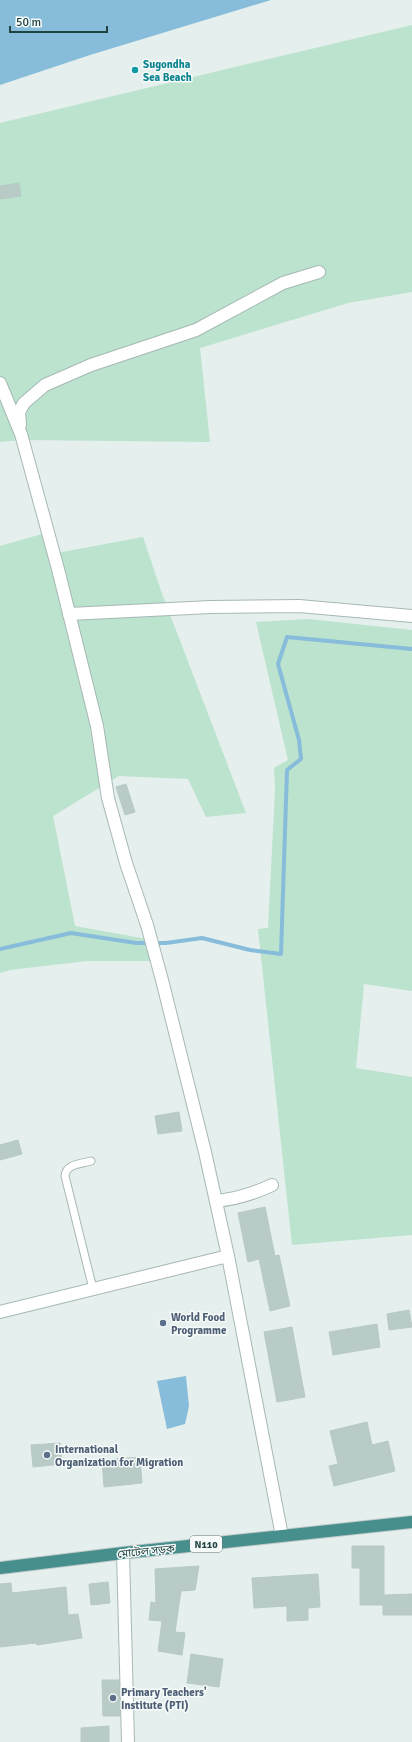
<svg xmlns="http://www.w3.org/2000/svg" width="412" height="1742" font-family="Signika,'Noto Sans Bengali',sans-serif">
<rect width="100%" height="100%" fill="#e5efed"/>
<!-- green -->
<g fill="#bbe3ce">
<path d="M412 25V292L348 303 200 348 210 442 22 440 0 442V123Z"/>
<path d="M49 532 57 553 143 537 161 591 246 813 206 817 188 779 119 776 53 816 75 926 147 939 152 961H87L10 970 0 973V546Z"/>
<path d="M308 619 412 630V991L364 984 356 1068 412 1077V1235L292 1245 258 929 268 928 275 791 274 768 288 760 256 622Z"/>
</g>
<!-- water -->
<g fill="#87bcda">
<path d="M0 0H271L90 55 0 85Z"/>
<path d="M186 1376 189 1406 185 1424 167 1429 157 1381Z"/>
</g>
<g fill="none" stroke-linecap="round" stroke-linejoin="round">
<!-- stream -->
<path stroke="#87bcda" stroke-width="4" d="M0 949 71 933 136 943H166L202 938 250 950 281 954 287 770 301 759 299 740 278 664 287 637 412 649"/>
</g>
<!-- building -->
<g fill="#b9cbc7" stroke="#b6cac6">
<path d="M19 183 21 196 0 199V186Z"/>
<path d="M126 784 135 812 125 815 116 787Z"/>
<path d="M179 1112 182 1131 158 1134 155 1116Z"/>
<path d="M18 1140 22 1154 0 1160V1145Z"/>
<path d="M265 1207 275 1256 279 1255 290 1306 270 1311 259 1259 248 1262 238 1213Z"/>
<path d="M409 1310 412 1327 389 1330 387 1314Z"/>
<path d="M377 1324 380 1347 333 1355 329 1332Z"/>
<path d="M292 1327 305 1397 277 1402 264 1332Z"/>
<path d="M367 1422 372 1445 388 1441 395 1471 334 1486 329 1466 338 1464 330 1431Z"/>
<path d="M60 1443 62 1464 33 1467 31 1445Z"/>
<path d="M140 1457 142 1483 104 1487 102 1460Z"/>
<path d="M352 1546H384V1595L412 1594V1615H383V1605H360V1568H352Z"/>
<path d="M199 1566 195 1590 181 1591 175 1632 185 1633 182 1655 158 1651 162 1621 149 1620 151 1602 156 1603 155 1569Z"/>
<path d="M318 1574 320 1607 308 1608V1620L287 1621V1606L254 1608 252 1578Z"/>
<path d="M108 1582 110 1603 91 1605 89 1584Z"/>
<path d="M11 1583 12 1593 66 1587 68 1615 78 1614 82 1638 37 1645 36 1643 0 1647V1584Z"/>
<path d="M191 1654 223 1659 219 1687 187 1683Z"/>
<path d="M102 1680H119L120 1716H103Z"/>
<path d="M109 1726V1742H81V1728Z"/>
</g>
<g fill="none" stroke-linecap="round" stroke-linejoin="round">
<!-- service casing -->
<g stroke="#a6b8b6" stroke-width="9">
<path id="service" d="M91 1161C80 1164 66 1164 65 1176L93 1289"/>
</g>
<!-- minor casing -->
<g stroke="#a6b8b6" stroke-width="14">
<g id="minor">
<path d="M0 383 21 434 58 569 97 726 108 798 126 863 147 925 162 980 205 1152 228 1256"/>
<path d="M20 425 19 412 24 403 45 385 91 365 196 330 283 283 319 272"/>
<path d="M69 614 211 607 299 606 412 616"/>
<path d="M216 1201C236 1199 253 1194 272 1185"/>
<path d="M0 1312 228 1256 282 1536"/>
<path d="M123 1553 128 1742"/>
</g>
</g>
<!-- trunk casing -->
<g stroke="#c1cbca" stroke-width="14">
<path id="trunk" d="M0 1568 123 1553 412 1522"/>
</g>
<!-- service -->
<use href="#service" stroke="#fff" stroke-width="7"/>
<!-- minor -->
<use href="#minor" stroke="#fff" stroke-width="12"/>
<!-- trunk -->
<use href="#trunk" stroke="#468f8d" stroke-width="12"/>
</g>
<!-- markers -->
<circle fill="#0f9aa8" stroke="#f6fbfa" stroke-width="1.5" cx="135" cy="70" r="4"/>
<g fill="#5c6f8a" stroke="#f6fbfa" stroke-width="1.5">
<circle cx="163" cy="1323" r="4"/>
<circle cx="47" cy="1455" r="4"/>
<circle cx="113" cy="1698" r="4"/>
</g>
<g text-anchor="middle" stroke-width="3" stroke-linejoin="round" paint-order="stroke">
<!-- shield labels -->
<rect fill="#f6fbfa" stroke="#617b79" stroke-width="1" x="190" y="1536" width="32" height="16" rx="3"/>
<g font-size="10" font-weight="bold" fill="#214442">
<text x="206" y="1548">N110</text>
</g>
<!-- culture labels -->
<g font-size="11" font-weight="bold" fill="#0d838f" stroke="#f6fbfa" text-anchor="start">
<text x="143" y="68">Sugondha<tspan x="143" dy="13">Sea Beach</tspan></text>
</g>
<!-- service labels -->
<g font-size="11" font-weight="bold" fill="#4e5e75" stroke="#f6fbfa" text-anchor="start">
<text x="171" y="1321">World Food<tspan x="171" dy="13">Programme</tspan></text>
<text x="55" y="1453">International<tspan x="55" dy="13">Organization for Migration</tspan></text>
<text x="121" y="1696">Primary Teachers'<tspan x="121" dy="13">Institute (PTI)</tspan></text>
</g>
<!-- street labels -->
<g font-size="11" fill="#214442" stroke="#f6fbfa">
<text transform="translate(146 1551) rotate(-6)" y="4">মোটেল সড়ক</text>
</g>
</g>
<!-- scale -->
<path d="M10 26v6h97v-6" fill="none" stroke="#214442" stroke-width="2"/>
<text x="16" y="26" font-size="12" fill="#214442" stroke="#f6fbfa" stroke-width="3" paint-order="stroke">50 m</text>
</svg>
